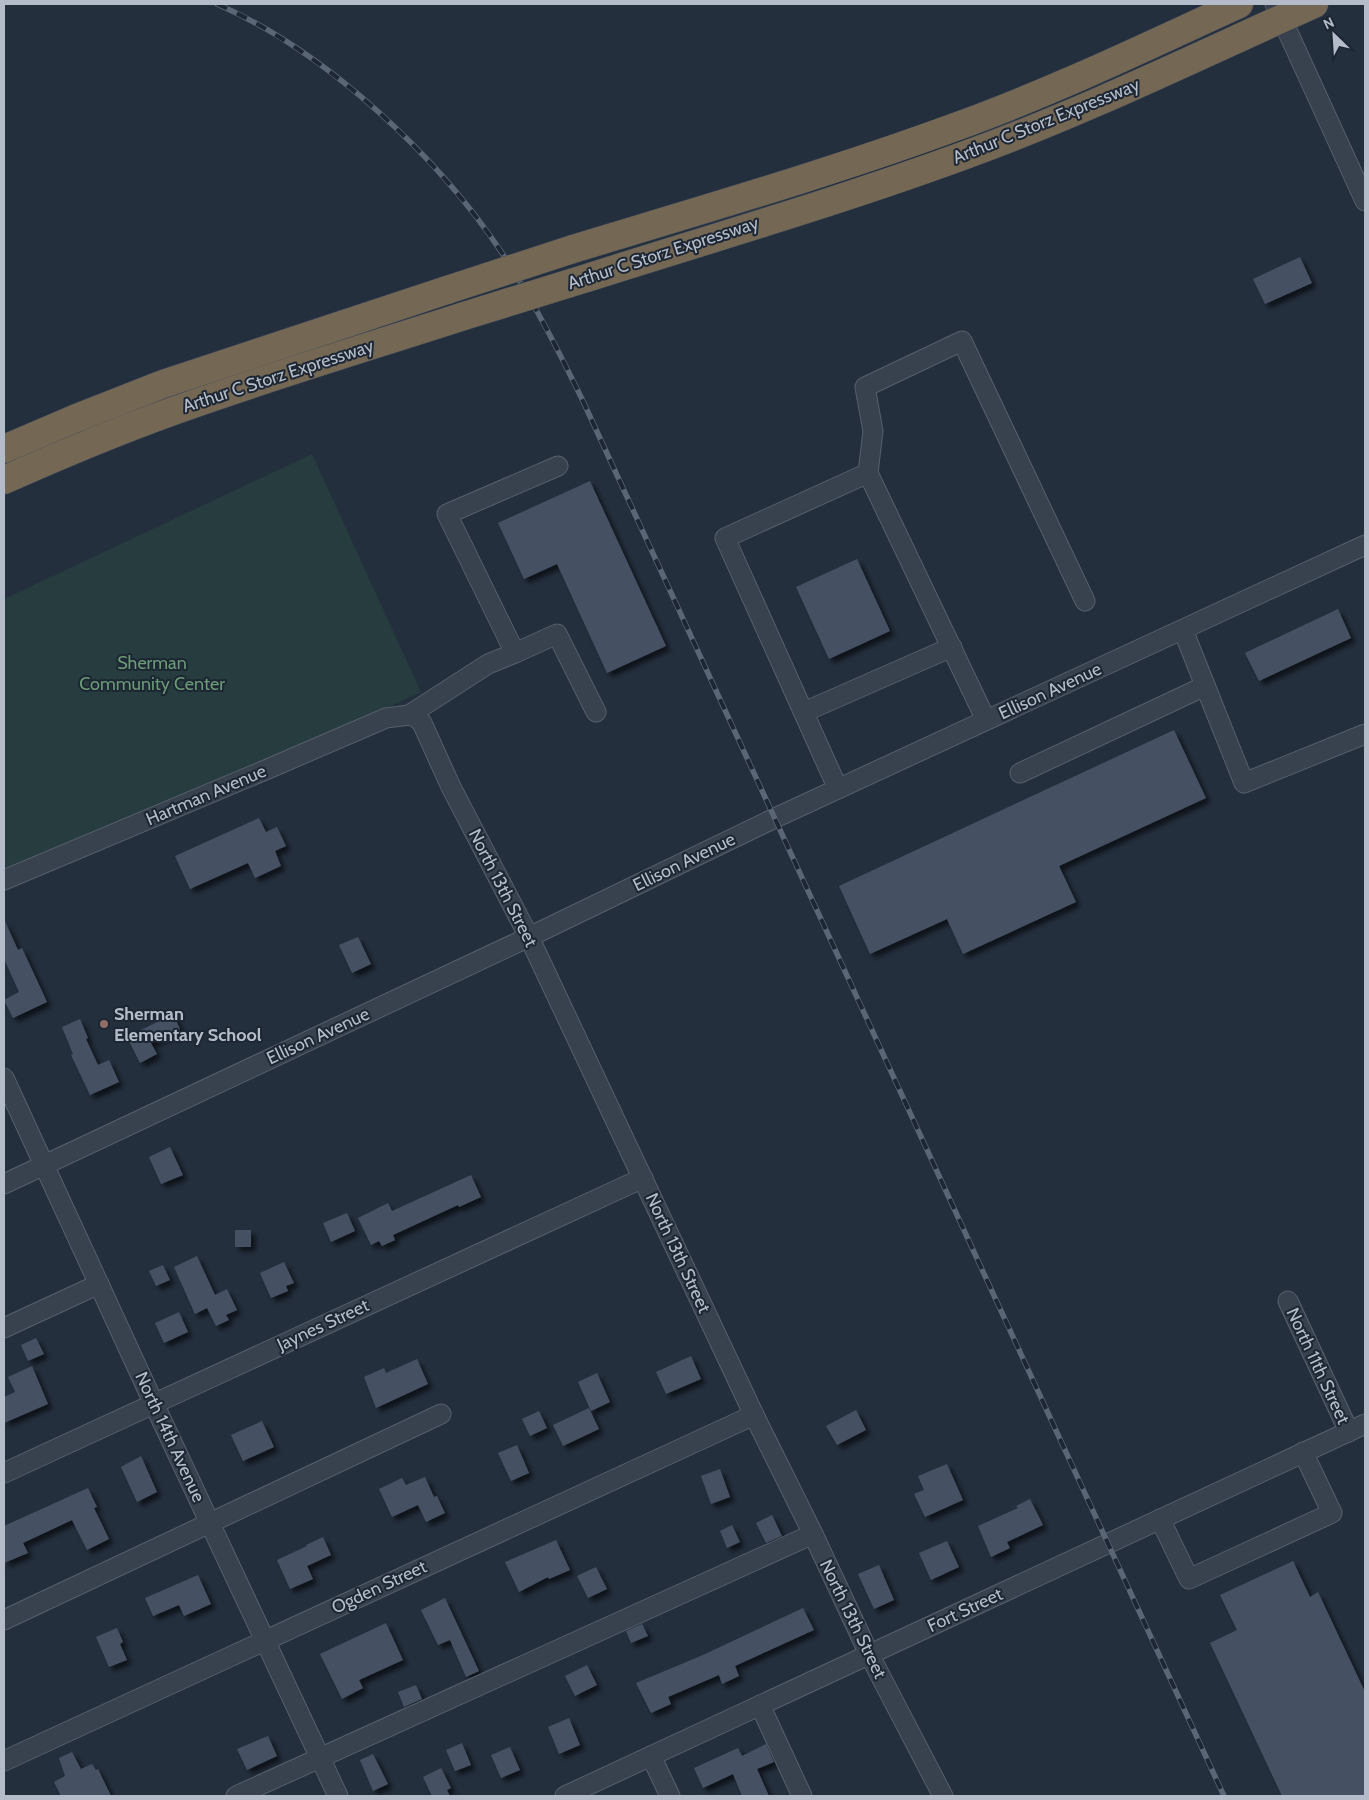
<svg xmlns="http://www.w3.org/2000/svg" width="1369" height="1800" font-family="Cabin,sans-serif">
<defs>
<filter id="shadow"><feDropShadow dx="4.5" dy="4.5" stdDeviation="2.5" flood-color="#0009"/></filter>
</defs>
<rect width="100%" height="100%" fill="#242f3e"/>
<!-- green -->
<path fill="#263c3f" d="M312 454 421 692 4 889V599Z"/>
<!-- building -->
<g fill="#455162" filter="url(#shadow)">
<path d="M1300 257 1312 283 1265 304 1253 279Z"/>
<path d="M590 481 666 646 607 673 557 564 524 579 498 523Z"/>
<path d="M857 559 890 631 829 659 796 587Z"/>
<path d="M1338 609 1351 638 1259 681 1245 653Z"/>
<path d="M1174 730 1206 798 1059 866 1076 902 963 954 947 919 870 954 839 886Z"/>
<path d="M259 818 266 832 277 827 286 846 275 851 281 866 255 878 248 863 190 889 175 856Z"/>
<path d="M4 919 18 950 22 948 47 1002 13 1018 4 1000 19 992 4 959Z"/>
<path d="M358 937 371 964 352 973 339 945Z"/>
<path d="M173 1014 180 1029 151 1043 157 1054 140 1063 127 1037Z"/>
<path d="M80 1019 88 1038 86 1039 98 1065 109 1060 119 1082 90 1095 71 1055 73 1054 62 1027Z"/>
<path d="M170 1147 183 1175 161 1184 149 1157Z"/>
<path d="M471 1175 481 1197 459 1207 458 1205 393 1235 395 1240 382 1246 379 1241 371 1245 358 1218 388 1203 392 1211Z"/>
<path d="M347 1213 355 1231 331 1242 323 1223Z"/>
<rect x="235" y="1230" width="16" height="17"/>
<path d="M197 1256 215 1295 227 1289 237 1310 226 1315 229 1320 216 1326 207 1308 195 1314 174 1267Z"/>
<path d="M284 1262 294 1283 286 1286 288 1291 271 1298 260 1273Z"/>
<path d="M163 1265 170 1280 156 1286 149 1271Z"/>
<path d="M179 1312 188 1332 164 1343 155 1323Z"/>
<path d="M36 1338 44 1354 28 1361 21 1345Z"/>
<path d="M691 1356 701 1379 666 1394 656 1372Z"/>
<path d="M417 1359 428 1384 376 1408 364 1377 384 1368 386 1373Z"/>
<path d="M32 1366 48 1404 4 1423V1397L15 1392 8 1377Z"/>
<path d="M597 1373 610 1402 591 1411 578 1382Z"/>
<path d="M589 1408 599 1429 563 1446 553 1425Z"/>
<path d="M856 1410 866 1430 837 1445 826 1426Z"/>
<path d="M539 1411 547 1428 530 1436 522 1419Z"/>
<path d="M262 1421 274 1447 243 1461 231 1435Z"/>
<path d="M517 1445 529 1473 511 1481 498 1453Z"/>
<path d="M141 1456 157 1492 137 1502 121 1467Z"/>
<path d="M947 1464 963 1500 925 1517 914 1494 924 1490 918 1476Z"/>
<path d="M720 1469 730 1497 711 1504 701 1476Z"/>
<path d="M425 1477 434 1497 437 1496 445 1513 426 1522 418 1505 392 1517 379 1489 402 1478 406 1485Z"/>
<path d="M88 1488 97 1507 94 1508 109 1539 87 1550 72 1520 23 1543 28 1553 4 1563V1526Z"/>
<path d="M1030 1499 1043 1525 1007 1542 1010 1548 991 1557 978 1526 1018 1508 1016 1506Z"/>
<path d="M772 1515 782 1536 766 1543 756 1523Z"/>
<path d="M732 1525 740 1542 727 1548 720 1531Z"/>
<path d="M323 1537 331 1555 307 1566 313 1579 290 1589 277 1560 307 1546 306 1545Z"/>
<path d="M556 1540 570 1570 549 1579 548 1577 519 1592 505 1562Z"/>
<path d="M947 1541 959 1567 931 1580 919 1553Z"/>
<path d="M1293 1561 1310 1597 1318 1592 1365 1692V1796H1282L1210 1643 1237 1630 1220 1595Z"/>
<path d="M879 1565 894 1600 874 1609 858 1574Z"/>
<path d="M596 1567 607 1589 588 1598 577 1576Z"/>
<path d="M198 1575 211 1604 184 1616 179 1605 153 1616 145 1598Z"/>
<path d="M445 1598 479 1671 466 1677 450 1640 438 1645 421 1610Z"/>
<path d="M803 1608 814 1630 735 1666 739 1676 722 1684 719 1675 668 1697 671 1704 651 1713 636 1683 703 1655Z"/>
<path d="M386 1623 403 1660 359 1680 363 1688 342 1699 320 1654Z"/>
<path d="M642 1624 648 1636 631 1643 626 1631Z"/>
<path d="M117 1628 123 1642 120 1644 127 1660 109 1667 96 1637Z"/>
<path d="M587 1665 597 1685 575 1696 565 1676Z"/>
<path d="M416 1685 422 1699 404 1707 398 1692Z"/>
<path d="M569 1718 580 1745 559 1754 548 1727Z"/>
<path d="M268 1736 277 1756 247 1770 237 1749Z"/>
<path d="M462 1743 471 1765 455 1771 446 1750Z"/>
<path d="M766 1744 774 1762 757 1769 769 1796H742L733 1774 703 1788 694 1768 738 1748 742 1756Z"/>
<path d="M510 1747 520 1770 501 1778 491 1755Z"/>
<path d="M72 1752 81 1769 92 1764 96 1770 98 1769 111 1796H61L54 1782 65 1776 59 1758Z"/>
<path d="M373 1754 388 1784 373 1791 360 1760Z"/>
<path d="M441 1768 451 1788 447 1790 450 1796H432L423 1777Z"/>
</g>
<g fill="none" stroke-linecap="round" stroke-linejoin="round">
<!-- minor casing -->
<g stroke="#565f6c" stroke-width="21">
<g id="minor">
<path d="M1275 4 1365 201"/>
<path d="M868 473 873 431 865 387 962 341 1085 601"/>
<path d="M1183 630 1244 783 1365 734"/>
<path d="M515 653 557 634 596 712"/>
<path d="M804 712 952 647"/>
<path d="M409 715 488 664 515 653 447 514 558 466"/>
<path d="M1020 773 1205 686"/>
<path d="M838 789 725 538 868 473 986 720"/>
<path d="M4 880 270 768 386 718 409 715 417 718 422 723 451 787 529 937 754 1415 813 1534 869 1654 943 1796"/>
<path d="M4 1078 154 1404 338 1796"/>
<path d="M4 1184 529 937 775 818 1365 545"/>
<path d="M1288 1301 1349 1432"/>
<path d="M4 1328 99 1284"/>
<path d="M4 1473 643 1178"/>
<path d="M1160 1519 1189 1579 1332 1513 1303 1452"/>
<path d="M4 1620 441 1414"/>
<path d="M760 1705 802 1796"/>
<path d="M651 1756 670 1796"/>
<path d="M4 1761 754 1415"/>
<path d="M236 1796 813 1534"/>
<path d="M565 1796 1365 1424"/>
</g>
</g>
<!-- highway casing -->
<g stroke="#434c59" stroke-width="29">
<g id="highway">
<path d="M573 249C701 210 830 173 955 127 1052 92 1146 47 1239 4"/>
<path d="M590 277C716 237 843 200 968 154 1086 111 1200 55 1314 4"/>
<path d="M4 449 74 419 163 384 447 290"/>
<path d="M4 480C60 455 117 431 176 410 271 376 368 347 464 316"/>
</g>
</g>
<!-- minor -->
<use href="#minor" stroke="#38414e" stroke-width="19"/>
<!-- highway -->
<use href="#highway" stroke="#746855" stroke-width="28"/>
<!-- rail casing -->
<g stroke="#5a6575" stroke-width="5.5">
<path id="rail" d="M217 4C326 52 437 155 502 253 533 300 558 350 582 399L1224 1796"/>
</g>
<!-- rail -->
<use href="#rail" stroke="#1d2633" stroke-width="4" stroke-dasharray="11" stroke-linecap="butt"/>
<!-- highway-bridge casing -->
<g stroke="#434c59" stroke-width="29" stroke-linecap="butt">
<g id="highway-bridge">
<path d="M447 290 573 249"/>
<path d="M464 316 590 277"/>
</g>
</g>
<!-- highway-bridge -->
<use href="#highway-bridge" stroke="#746855" stroke-width="28"/>
</g>
<!-- markers -->
<circle fill="#8d6e63" stroke="#1d2633" stroke-width="2" cx="104" cy="1024" r="5"/>
<g text-anchor="middle" stroke-width="4" stroke-linejoin="round" paint-order="stroke">
<!-- street labels -->
<g font-size="18" fill="#b4bcc9" stroke="#1d2633">
<text transform="translate(1046 121) rotate(-22)" y="6">Arthur C Storz Expressway</text>
<text transform="translate(663 253) rotate(-18)" y="6">Arthur C Storz Expressway</text>
<text transform="translate(278 376) rotate(-18)" y="6">Arthur C Storz Expressway</text>
<text transform="translate(1050 691) rotate(-25)" y="6">Ellison Avenue</text>
<text transform="translate(206 795) rotate(-23)" y="6">Hartman Avenue</text>
<text transform="translate(684 862) rotate(-26)" y="6">Ellison Avenue</text>
<text transform="translate(503 888) rotate(63)" y="6">North 13th Street</text>
<text transform="translate(318 1036) rotate(-25)" y="6">Ellison Avenue</text>
<text transform="translate(678 1253) rotate(65)" y="6">North 13th Street</text>
<text transform="translate(323 1325) rotate(-25)" y="6">Jaynes Street</text>
<text transform="translate(1318 1366) rotate(65)" y="6">North 11th Street</text>
<text transform="translate(170 1437) rotate(65)" y="6">North 14th Avenue</text>
<text transform="translate(379 1587) rotate(-25)" y="6">Ogden Street</text>
<text transform="translate(965 1610) rotate(-25)" y="6">Fort Street</text>
<text transform="translate(853 1619) rotate(64)" y="6">North 13th Street</text>
</g>
<!-- park labels -->
<g font-size="18" fill="#6b9a76" stroke="#1d2633">
<text x="152" y="669">Sherman<tspan x="152" dy="21">Community Center</tspan></text>
</g>
<!-- poi labels -->
<g font-size="18" font-weight="bold" fill="#b4bcc9" stroke="#1d2633" text-anchor="start">
<text x="114" y="1020">Sherman<tspan x="114" dy="21">Elementary School</tspan></text>
</g>
</g>
<!-- border -->
<rect width="1369" height="1800" fill="none" stroke="#b4bcc9" stroke-width="10"/>
<!-- north arrow -->
<g transform="translate(1334 35) rotate(335)" stroke="#1d2633" stroke-width="4" paint-order="stroke">
<path d="M0-4L9 19L0 12L-9 19Z" fill="#b4bcc9"/>
<text y="-8" font-size="14" font-weight="bold" text-anchor="middle" fill="#b4bcc9">N</text>
</g>
</svg>
